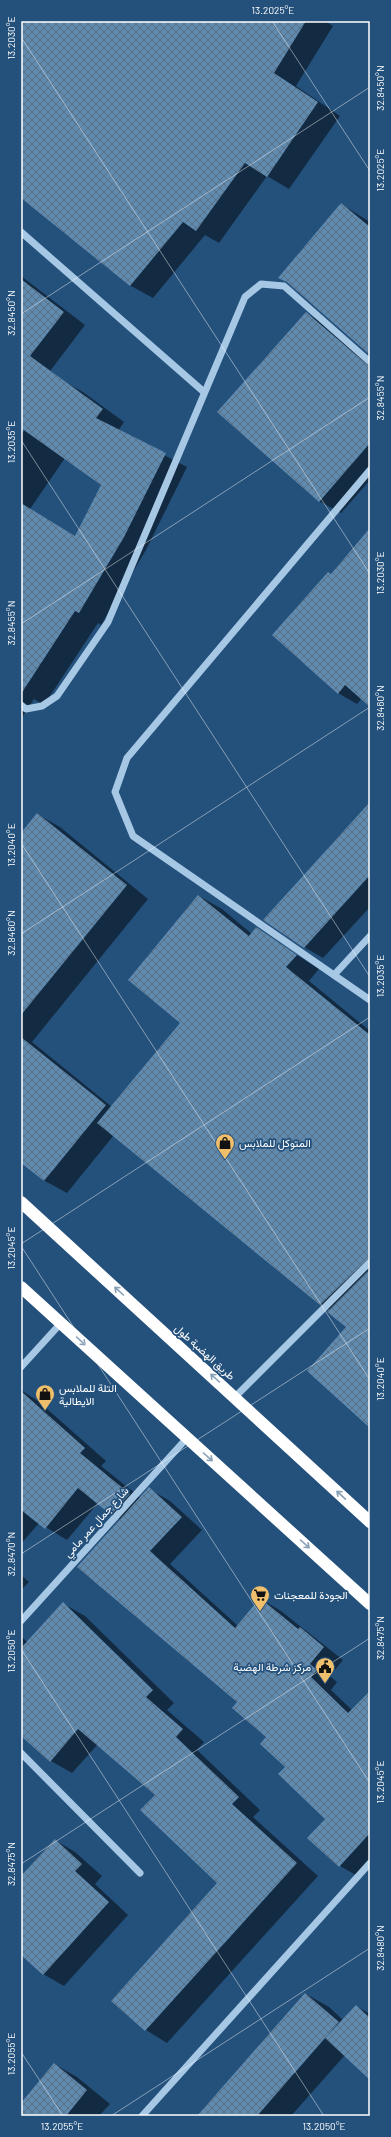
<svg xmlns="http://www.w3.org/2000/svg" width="391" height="2137" font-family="Barlow,Vazirmatn,sans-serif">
<defs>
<pattern id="building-cross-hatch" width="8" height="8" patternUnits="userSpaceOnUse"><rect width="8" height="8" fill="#618aaf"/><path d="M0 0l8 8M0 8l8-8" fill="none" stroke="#597187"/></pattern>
</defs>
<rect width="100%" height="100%" fill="#24517c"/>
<!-- shadow -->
<g fill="#0007" fill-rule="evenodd">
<path d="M21 21H325L333 26 296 86 340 116 289 189 267 176 219 243 205 235 153 298 131 286 21 196Z"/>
<path d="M341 204 370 222V354Z"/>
<path d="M21 276 85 325 41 383 21 371Z"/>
<path d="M306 313 328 326 370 363V480L341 513 319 501Z"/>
<path d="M61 380 83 392 124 422 118 431 187 467 146 550 101 625 98 623 44 705 34 699 21 719V435ZM65 458 102 484 76 537 30 509Z"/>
<path d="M370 530V705L362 698 357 704 338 693 331 575Z"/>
<path d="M370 804V907L323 958 304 947Z"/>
<path d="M37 814 60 827 148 899 32 1042 112 1107 181 1023 199 896 222 909 252 934 256 929 319 969 309 981 370 1031V1427L348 1327 330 1310 320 1304 114 1135 67 1193 45 1181 21 1162V835Z"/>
<path d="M21 1390 38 1401 106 1461 101 1466 141 1498 149 1489 170 1501 202 1530 170 1564 238 1626 261 1599 281 1611 343 1660 330 1676 337 1682 331 1690 352 1710 370 1701V1868L361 1878 340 1866 309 1838 326 1819 286 1767 268 1737 239 1702 121 1520 98 1503 67 1540 39 1523 21 1544Z"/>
<path d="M21 1575 29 1582 21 1590Z"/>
<path d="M64 1604 85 1616 174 1703 167 1710 204 1742 197 1750 260 1810 253 1817 318 1876 167 2043 146 2030 218 1883 156 1795 98 1744 72 1773 51 1761 21 1735V1636L28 1643Z"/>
<path d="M55 1840 75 1852 102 1876 95 1884 128 1915 64 1986 43 1974 21 1954V1877Z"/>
<path d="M306 1994 329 2007 343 2020 356 2006 370 2014V2079L345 2055 291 2116H198Z"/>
<path d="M54 2064 77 2077 110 2104 99 2116H21V2104Z"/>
</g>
<!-- building -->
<g fill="url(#building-cross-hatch)">
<path d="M21 21H306L274 73 318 102 267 177 245 163 196 231 183 222 130 286 21 198Z"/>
<path d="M341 203 370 227V355L287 282 278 278Z"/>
<path d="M21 279 64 312 30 356 103 409 96 418 166 453 124 537 79 613 75 611 21 694V503L75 536 101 485 21 428Z"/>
<path d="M306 312 370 367V443L319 502 217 412Z"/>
<path d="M370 528V707L345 685 338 694 272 635 328 572 331 574Z"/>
<path d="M370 802V875L304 948 263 920Z"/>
<path d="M37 813 127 885 21 1015V833Z"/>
<path d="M198 895 249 936 256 927 297 955 286 967 370 1035V1257L320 1305 97 1123 180 1023 128 980Z"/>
<path d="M21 1037 106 1105 44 1181 21 1163Z"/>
<path d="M370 1269V1428L307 1371 346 1327 327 1312Z"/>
<path d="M21 1391 85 1448 80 1453 130 1494 111 1515 78 1488 45 1529 21 1510Z"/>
<path d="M149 1487 182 1517 150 1551 235 1628 260 1598 298 1629 300 1627 324 1647 310 1664 317 1670 311 1677 348 1713 370 1691V1833L339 1867 307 1838 325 1819 278 1774 285 1767 260 1744 266 1737 232 1708 237 1702 77 1567Z"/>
<path d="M63 1602 153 1690 146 1697 183 1729 176 1737 239 1797 232 1804 297 1863 145 2031 111 2001 217 1883 140 1810 155 1795 78 1729 50 1762 21 1736V1648Z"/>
<path d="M55 1839 82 1864 75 1871 109 1902 43 1975 21 1955V1876Z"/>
<path d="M305 1993 339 2022 257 2116H197Z"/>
<path d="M356 2005 370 2018V2080L325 2038Z"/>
<path d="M54 2063 87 2090 66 2116H21V2103Z"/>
</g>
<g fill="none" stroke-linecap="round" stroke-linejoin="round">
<!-- minor -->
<g stroke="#a7c8e5" stroke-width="7">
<path d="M21 232 204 392"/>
<path d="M370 470 127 758 115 792 133 836 370 1000"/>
<path d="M21 705 26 709 42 706 57 696 108 622 245 297 261 284 284 286 370 362"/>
<path d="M334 975 370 936"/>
<path d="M21 1367 61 1323"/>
<path d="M235 1397 370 1262"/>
<path d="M21 1621 187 1438"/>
<path d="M21 1753 140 1873"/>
<path d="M142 2116 370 1863"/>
</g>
<!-- highway -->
<g stroke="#fff" stroke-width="12">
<path d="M21 1202 370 1522"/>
<path d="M21 1287 370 1604"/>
</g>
</g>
<!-- one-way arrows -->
<defs><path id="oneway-shaft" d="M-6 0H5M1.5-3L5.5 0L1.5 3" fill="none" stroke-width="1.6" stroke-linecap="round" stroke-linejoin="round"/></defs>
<g stroke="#879fb7">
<use href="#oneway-shaft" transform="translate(119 1291) rotate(-138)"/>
<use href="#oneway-shaft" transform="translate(81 1341) rotate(42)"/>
<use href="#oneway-shaft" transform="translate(215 1378) rotate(-138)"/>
<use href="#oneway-shaft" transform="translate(208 1457) rotate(42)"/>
<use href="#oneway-shaft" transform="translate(341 1495) rotate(-137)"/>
<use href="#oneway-shaft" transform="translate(305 1544) rotate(42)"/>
</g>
<!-- ticks -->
<path fill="none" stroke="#fff" stroke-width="1" stroke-opacity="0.45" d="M272 21 370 171M21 37 370 574M21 314 370 87M21 440 370 977M21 624 370 397M21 843 370 1380M21 934 370 707M21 1244 370 1017M21 1246 370 1783M21 1554 370 1328M21 1649 324 2116M21 1864 370 1638M21 2052 63 2116M111 2116 370 1948"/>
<!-- icons -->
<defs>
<g id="shop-pin" transform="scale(1)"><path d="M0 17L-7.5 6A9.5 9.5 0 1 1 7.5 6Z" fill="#f0bf6b" stroke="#24517c"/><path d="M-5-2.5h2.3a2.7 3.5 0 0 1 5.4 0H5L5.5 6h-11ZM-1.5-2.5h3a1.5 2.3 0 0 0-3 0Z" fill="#111"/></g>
<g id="supermarket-pin" transform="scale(1)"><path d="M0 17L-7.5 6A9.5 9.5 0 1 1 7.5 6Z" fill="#f0bf6b" stroke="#24517c"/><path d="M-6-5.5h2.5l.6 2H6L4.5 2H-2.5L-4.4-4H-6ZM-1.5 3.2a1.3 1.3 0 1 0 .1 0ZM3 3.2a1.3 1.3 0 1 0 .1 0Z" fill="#111"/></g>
<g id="civic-pin" transform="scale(1)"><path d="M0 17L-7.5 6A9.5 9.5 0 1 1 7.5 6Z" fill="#f0bf6b" stroke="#24517c"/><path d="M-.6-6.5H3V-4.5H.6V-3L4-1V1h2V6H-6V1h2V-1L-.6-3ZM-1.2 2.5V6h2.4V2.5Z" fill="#111"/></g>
</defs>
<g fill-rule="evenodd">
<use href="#shop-pin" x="225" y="1143"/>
<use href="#shop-pin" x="45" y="1394"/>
<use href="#supermarket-pin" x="260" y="1595"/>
<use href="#civic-pin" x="325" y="1667"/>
</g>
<g text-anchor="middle" stroke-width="3.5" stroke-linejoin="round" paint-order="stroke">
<!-- poi labels -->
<g font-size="11" fill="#fff" stroke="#24517c" text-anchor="start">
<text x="239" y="1147">المتوكل للملابس</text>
<text x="59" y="1392">التلة للملابس<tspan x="59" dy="13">الايطالية</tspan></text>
<text x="274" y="1599">الجودة للمعجنات</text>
<text x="311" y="1671" text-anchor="end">مركز شرطة الهضبة</text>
</g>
<!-- street labels -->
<g font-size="11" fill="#fff" stroke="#24517c">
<text transform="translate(205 1352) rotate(42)" y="4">طريق الهضبة طول</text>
<text transform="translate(96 1522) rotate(-48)" y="4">شارع جمال عمر مامي</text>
</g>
</g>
<!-- border -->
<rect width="391" height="2137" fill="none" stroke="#24517c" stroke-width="44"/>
<rect x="22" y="22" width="347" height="2093" fill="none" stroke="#fff" stroke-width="1.5"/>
<g font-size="10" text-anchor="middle" fill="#fff">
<text x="273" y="14">13.2025°E</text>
<text transform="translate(11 38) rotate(-90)" y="4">13.2030°E</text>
<text transform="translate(380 88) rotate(-90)" y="4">32.8450°N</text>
<text transform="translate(380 170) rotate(-90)" y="4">13.2025°E</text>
<text transform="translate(11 313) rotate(-90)" y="4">32.8450°N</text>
<text transform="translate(380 398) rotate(-90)" y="4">32.8455°N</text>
<text transform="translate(11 442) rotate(-90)" y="4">13.2035°E</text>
<text transform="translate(380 573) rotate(-90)" y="4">13.2030°E</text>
<text transform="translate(11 623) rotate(-90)" y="4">32.8455°N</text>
<text transform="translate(380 708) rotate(-90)" y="4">32.8460°N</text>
<text transform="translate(11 845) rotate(-90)" y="4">13.2040°E</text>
<text transform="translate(11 933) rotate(-90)" y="4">32.8460°N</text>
<text transform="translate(380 976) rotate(-90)" y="4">13.2035°E</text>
<text transform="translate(11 1248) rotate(-90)" y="4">13.2045°E</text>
<text transform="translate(380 1379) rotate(-90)" y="4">13.2040°E</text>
<text transform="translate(11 1554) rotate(-90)" y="4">32.8470°N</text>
<text transform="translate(380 1638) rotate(-90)" y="4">32.8475°N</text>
<text transform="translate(11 1651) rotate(-90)" y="4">13.2050°E</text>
<text transform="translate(380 1782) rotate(-90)" y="4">13.2045°E</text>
<text transform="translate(11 1864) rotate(-90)" y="4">32.8475°N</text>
<text transform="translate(380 1948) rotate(-90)" y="4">32.8480°N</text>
<text transform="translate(11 2054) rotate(-90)" y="4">13.2055°E</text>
<text x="62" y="2130">13.2055°E</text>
<text x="324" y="2130">13.2050°E</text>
</g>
</svg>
